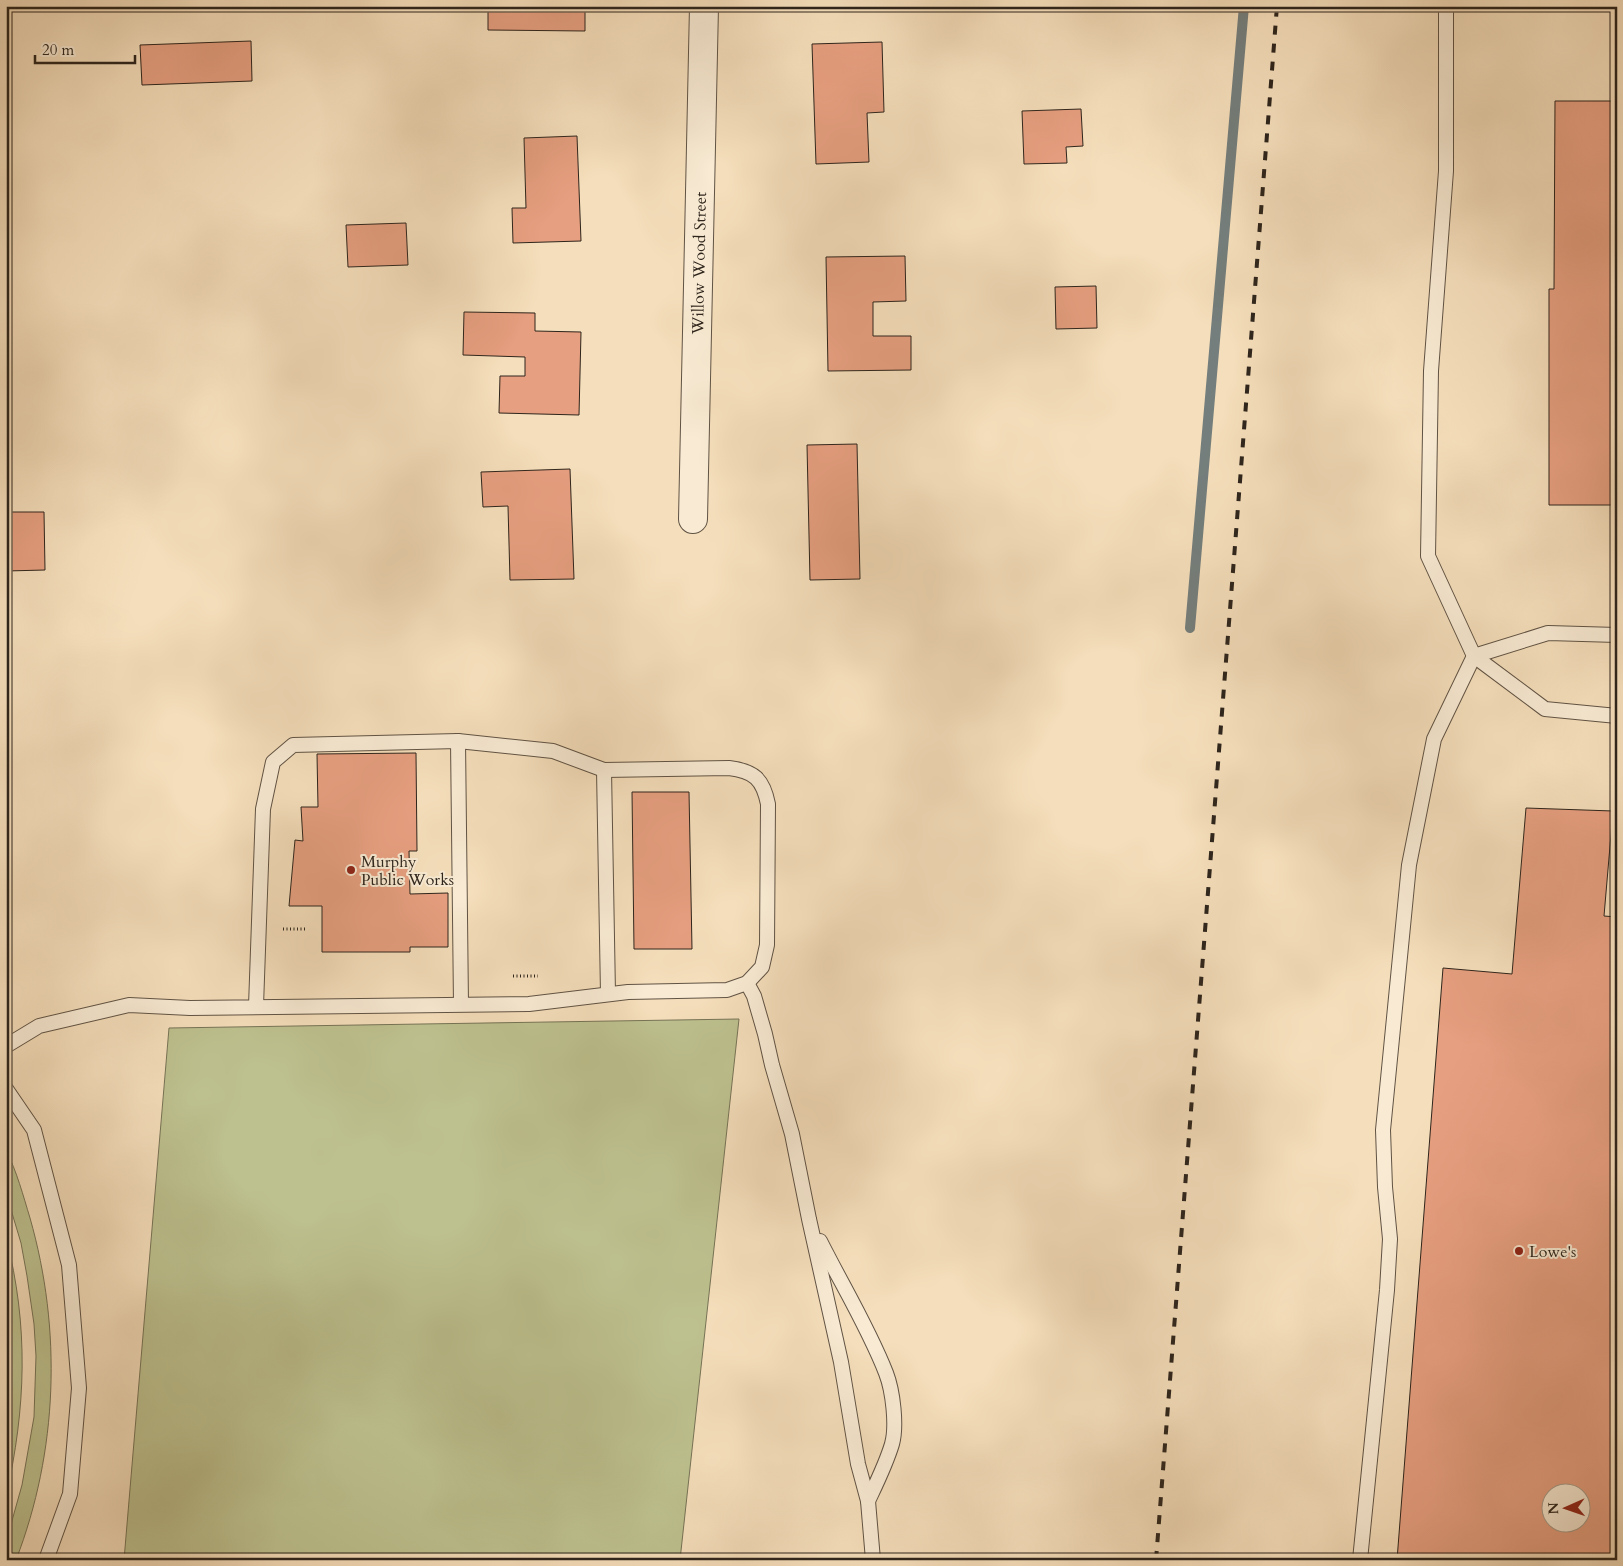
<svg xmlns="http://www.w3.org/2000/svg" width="1623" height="1566" font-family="Cardo,serif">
<rect width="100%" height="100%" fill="#f5debb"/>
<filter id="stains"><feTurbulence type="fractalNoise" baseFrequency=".004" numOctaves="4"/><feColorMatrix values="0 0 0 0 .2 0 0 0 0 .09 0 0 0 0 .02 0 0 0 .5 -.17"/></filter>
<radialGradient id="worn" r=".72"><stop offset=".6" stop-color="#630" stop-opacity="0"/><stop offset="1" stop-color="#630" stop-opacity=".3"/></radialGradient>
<!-- green -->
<g fill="#bdc18f" stroke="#767356">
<path d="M739 1019 680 1560H124L169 1028Z"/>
<path d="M6 1150C17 1172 23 1195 30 1218 62 1330 58 1451 16 1560H6V1542L22 1485 34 1417 36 1356 34 1324 27 1276 21 1243 6 1193Z"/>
<path d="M6 1237C29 1327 26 1407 6 1497Z"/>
</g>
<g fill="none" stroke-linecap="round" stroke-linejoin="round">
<!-- stream -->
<path stroke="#747e7c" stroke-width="10" d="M1190 628 1244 6"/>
</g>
<!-- building -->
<g fill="#e69f80" stroke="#2e251c" fill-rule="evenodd">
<path d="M488 6H585V31L488 30Z"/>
<path d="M251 41 252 81 142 85 140 45Z"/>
<path d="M882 42 884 112 867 113 869 162 816 164 812 44Z"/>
<path d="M1555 101H1617V505H1549V289H1554Z"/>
<path d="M1081 109 1083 146 1066 147 1067 163 1024 164 1022 111Z"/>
<path d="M577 136 581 241 513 243 512 208H526L524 138Z"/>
<path d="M406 223 408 265 348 267 346 225Z"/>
<path d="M905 256 906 301 873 302V336H911V370L828 371 826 257Z"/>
<path d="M1096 286 1097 328 1056 329 1055 287Z"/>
<path d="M464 312 535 313V331L581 332 579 415 499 413 500 376H525V357L463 355Z"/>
<path d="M857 444 860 579 810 580 807 445Z"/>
<path d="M570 469 574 579 510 580 508 506 483 507 481 472Z"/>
<path d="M6 512H44L45 570 6 571Z"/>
<path d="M416 753 417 851H409L410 894 448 893V947H410V952H322V906H289L295 840 303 841 301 807H318L317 754Z"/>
<path d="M632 792H689L692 949H634Z"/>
<path d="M1526 808 1613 811 1604 916 1617 917V1560H1397L1443 968 1512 974ZM1550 1494H1580V1524H1550Z"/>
</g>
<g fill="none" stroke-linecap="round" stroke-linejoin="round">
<!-- service casing -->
<g stroke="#605344" stroke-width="16">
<g id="service">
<path d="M1446 6V171L1431 371 1428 556 1474 656 1545 709 1617 716"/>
<path d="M458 741 461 1004"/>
<path d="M604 770 608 994"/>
<path d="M747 983 754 996 765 1034 772 1065 792 1134 809 1219 841 1362 858 1464 868 1501 873 1560"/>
<path d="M6 1046 39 1026 129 1005 190 1008 529 1004 628 992 727 990 747 983 762 967 767 945 768 804C763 779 754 771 729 768L604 770 553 751 458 741 293 745 273 762 263 809 256 1006"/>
<path d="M6 1089 34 1130 69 1265 79 1388 70 1494 46 1560"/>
<path d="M820 1241C842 1285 868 1327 886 1373 893 1391 897 1426 892 1444 886 1464 877 1482 868 1501"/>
<path d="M1360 1560 1387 1290 1390 1239 1385 1187 1383 1130 1409 865 1434 739 1474 656 1548 633 1617 635"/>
</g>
</g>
<!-- minor casing -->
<g stroke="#605344" stroke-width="30">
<g id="minor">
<path id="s1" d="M693 519 704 6"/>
</g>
</g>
<!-- path -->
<g stroke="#2e251c" stroke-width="3" stroke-dasharray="1 2.5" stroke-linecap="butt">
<path d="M283 929H306"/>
<path d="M513 976H538"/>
</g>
<!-- service -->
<use href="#service" stroke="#f8ead3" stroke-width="14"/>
<!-- minor -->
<use href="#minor" stroke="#f8ead3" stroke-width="28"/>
<!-- rail -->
<path stroke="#2e251c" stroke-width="4" stroke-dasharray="9 9" stroke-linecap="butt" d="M1156 1560 1277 6"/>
</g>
<!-- markers -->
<g fill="#8f2418" stroke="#f8ead3" stroke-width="2">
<circle cx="351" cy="870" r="5"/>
<circle cx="1519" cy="1251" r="5"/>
</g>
<g text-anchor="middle" stroke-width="4" stroke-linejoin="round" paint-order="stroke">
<!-- street labels -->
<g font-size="16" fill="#2e251c" stroke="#f8ead3">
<text dy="6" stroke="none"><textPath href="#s1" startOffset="256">Willow Wood Street</textPath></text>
</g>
<!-- poi labels -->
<g font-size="16" fill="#2e251c" stroke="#f8ead3" text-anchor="start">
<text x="361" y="867">Murphy<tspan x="361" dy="18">Public Works</tspan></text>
<text x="1529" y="1257">Lowe's</text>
</g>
</g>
<!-- margin -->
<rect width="1623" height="1566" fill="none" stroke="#f5debb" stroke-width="25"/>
<rect x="8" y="8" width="1608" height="1551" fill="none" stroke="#2e251c" stroke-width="2.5"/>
<rect x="12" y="12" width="1598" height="1541" fill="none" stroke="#2e251c"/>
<!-- north arrow -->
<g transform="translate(1566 1508) rotate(268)"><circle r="24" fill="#f8ead3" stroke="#a79b8a"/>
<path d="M0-4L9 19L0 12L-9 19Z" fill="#8f2418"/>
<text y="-8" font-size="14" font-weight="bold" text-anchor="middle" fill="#2e251c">N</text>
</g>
<!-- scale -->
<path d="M35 55v8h100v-8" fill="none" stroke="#2e251c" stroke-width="2.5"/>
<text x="42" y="55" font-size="15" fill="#2e251c" stroke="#f8ead3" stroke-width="4" paint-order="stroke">20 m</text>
<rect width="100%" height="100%" filter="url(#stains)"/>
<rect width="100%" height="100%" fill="url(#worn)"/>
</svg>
